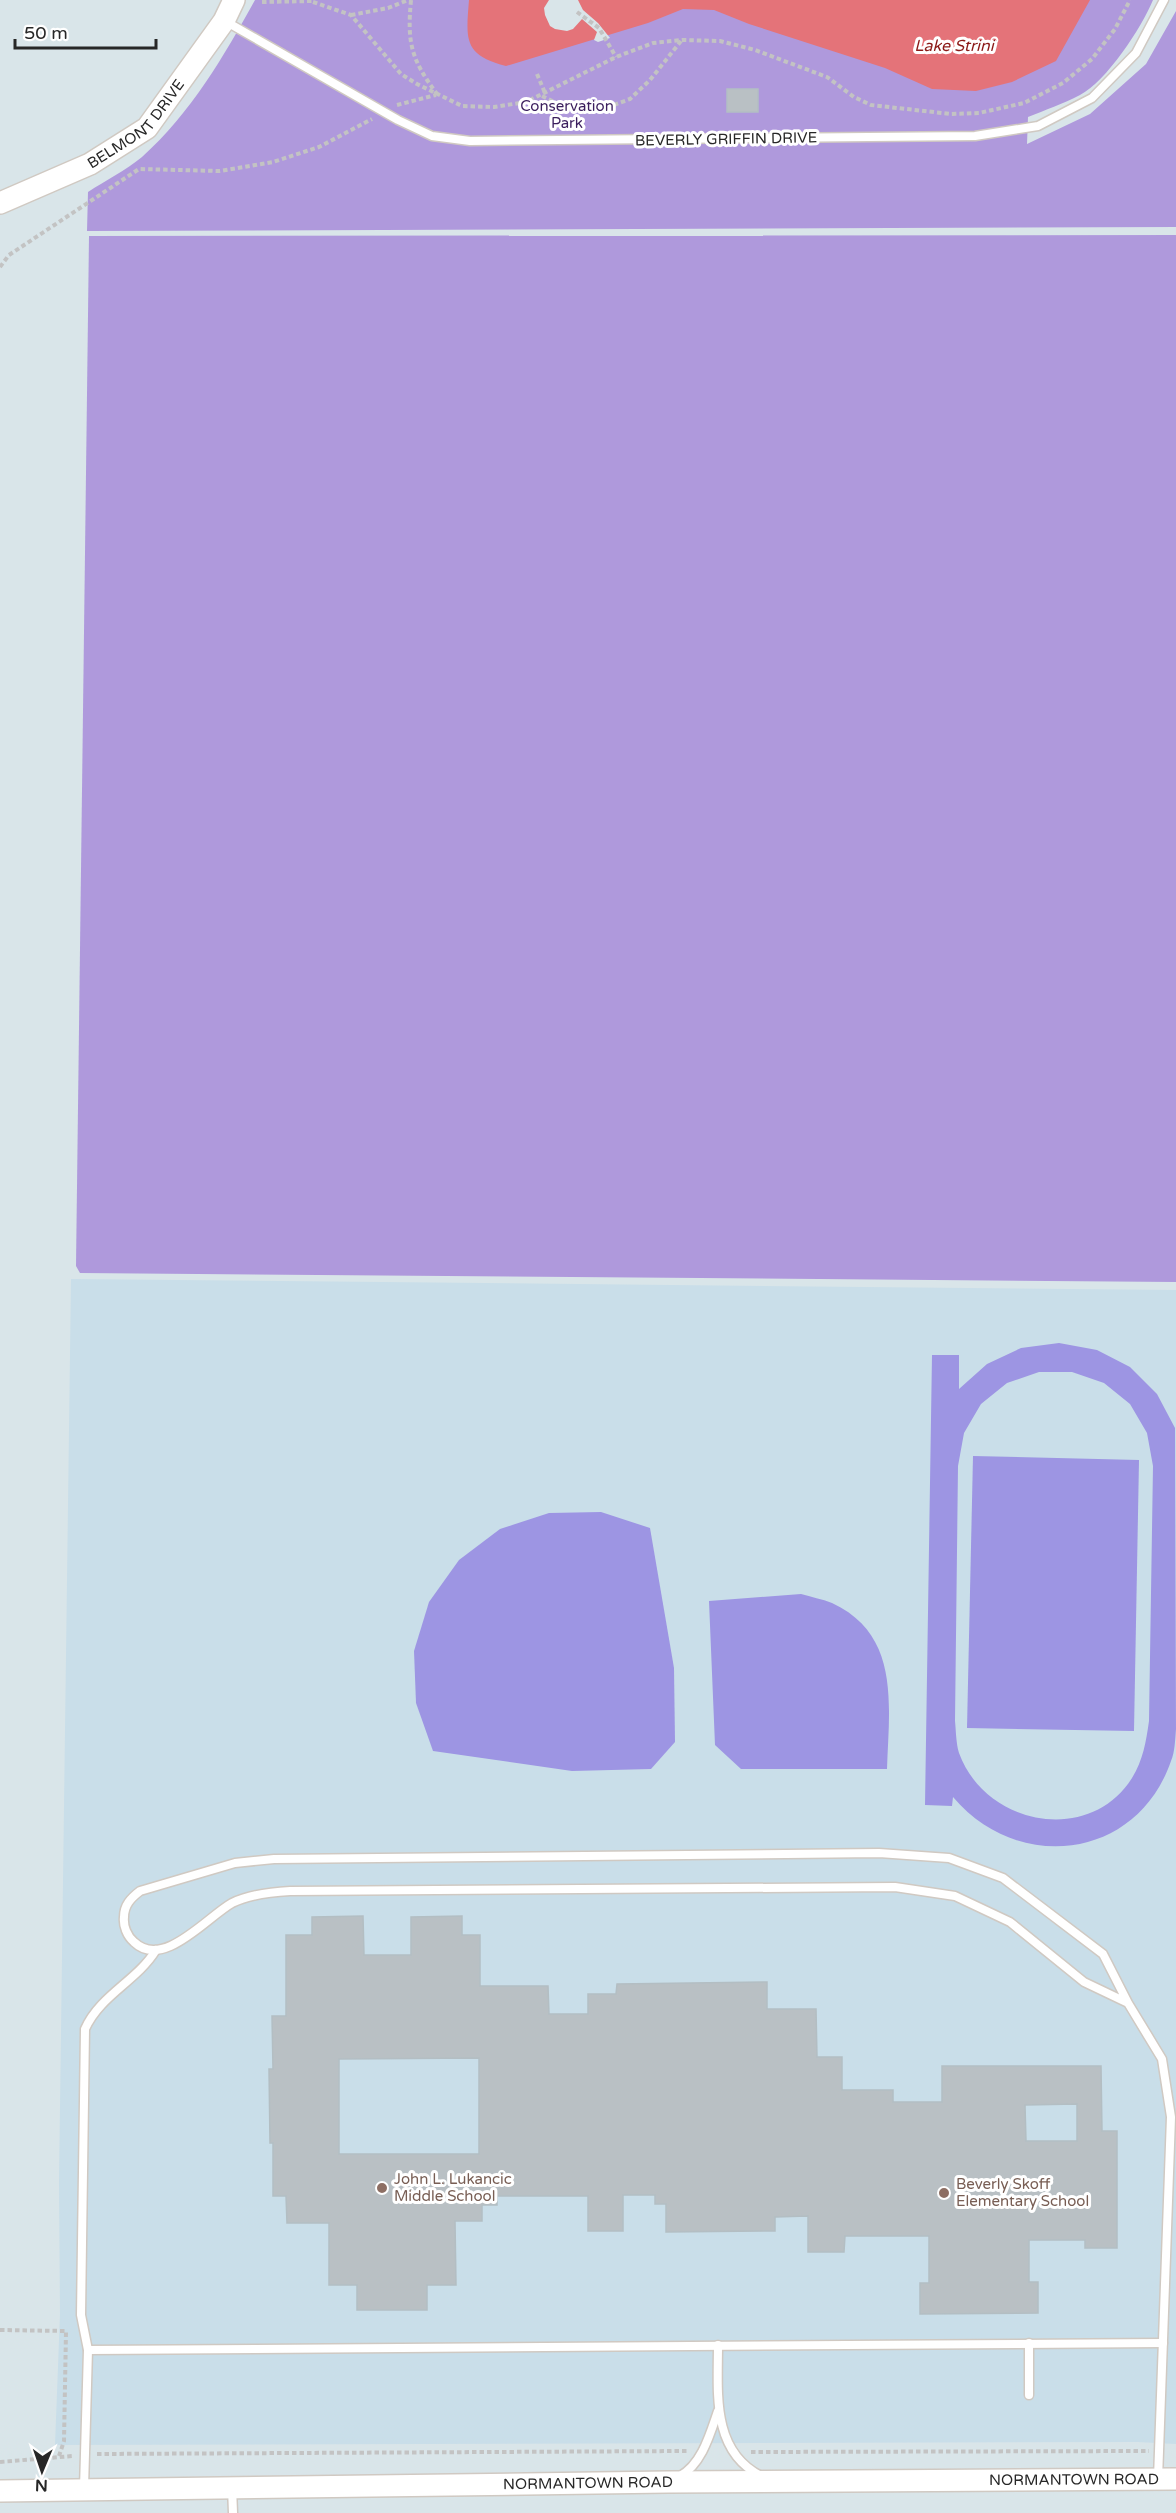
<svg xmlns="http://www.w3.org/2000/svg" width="1176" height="2513" font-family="'Varela Round',sans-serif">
<rect width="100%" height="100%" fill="#d9e5e9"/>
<!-- education -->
<path fill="#c9dee9" d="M71 1279 1176 1290V2444L1137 2442 55 2445 60 2314 59 2183Z"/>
<!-- green -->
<g fill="#af99dc">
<path d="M255 0H1153C1142 27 1106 82 1080 95 1063 104 1045 110 1028 117L1027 144 1090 114 1146 64 1176 11V227L87 231 88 192C105 181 126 170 142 157 191 113 224 56 255 0Z"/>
<path d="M1176 235V1282L80 1273 76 1266 89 236Z"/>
</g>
<!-- pitch -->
<g fill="#9d95e3" fill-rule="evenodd">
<path d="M1059 1343 1097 1350 1130 1367 1157 1394 1175 1428 1176 1729C1175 1740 1175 1752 1171 1761 1137 1860 1018 1874 953 1797L952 1806 925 1805 932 1355H959V1389L987 1364 1021 1348ZM1039 1372H1072L1104 1383 1130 1404 1147 1433 1153 1466 1149 1721C1146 1742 1143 1760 1132 1778 1089 1846 985 1825 959 1753 956 1743 956 1731 955 1721L958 1466 964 1433 981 1404 1007 1383Z"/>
<path d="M973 1456 1139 1460 1134 1731 967 1728Z"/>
<path d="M601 1512 650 1528 674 1668 675 1742 651 1769 572 1771 433 1751 416 1703 414 1651 429 1602 459 1560 500 1529 549 1513Z"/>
<path d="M801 1594C811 1597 822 1599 832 1603 901 1635 889 1706 887 1769H741L715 1745 709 1601Z"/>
</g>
<!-- water -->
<path fill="#e47379" d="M469 0H1090L1056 61 1012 82 976 91 932 89 885 68 749 24 714 10 683 9 648 23 506 66C463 55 466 39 469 0Z"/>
<!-- pier -->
<path fill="#d9e5e9" d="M549 0H578L583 10 598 23 610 38 598 42 594 40 597 32 582 19 573 29 567 31 555 29 550 26 545 15 544 8Z"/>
<!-- building -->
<g fill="#b9c0c4" stroke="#b3bec3" stroke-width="1.5" fill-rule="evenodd">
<rect x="727" y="89" width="31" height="23"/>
<path d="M363 1916 364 1955H411V1917L462 1916V1935H480V1986H548L549 2014H588V1994H616L617 1984 767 1982V2009H816L817 2057H842V2090H893V2102H942V2066H1101L1102 2131H1117V2248H1085V2240H1029V2282H1038V2313L920 2314V2283H929V2236H845L844 2252H808V2216L775 2217V2231L666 2232V2204H655V2195H623V2231H588V2196H497V2205H482V2221H455L456 2285H427V2310H357V2285H329V2223H287L286 2196H273V2143H270L269 2069H273L272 2016H286V1935H312V1917ZM479 2058V2154H339V2059ZM1077 2104V2141H1026L1025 2105Z"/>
</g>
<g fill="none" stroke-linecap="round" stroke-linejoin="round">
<!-- service casing -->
<g stroke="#d0c9c2" stroke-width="11">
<g id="service">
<path d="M225 21 398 120 432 136 470 141 975 136 1038 126 1092 98 1136 53 1164 0"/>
<path d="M1128 2003 1084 1982 1010 1922 955 1896 895 1887 290 1891C271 1892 250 1894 232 1903 207 1917 163 1970 134 1942 127 1936 123 1926 124 1917 124 1905 131 1898 140 1891L235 1863 274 1859 879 1853 949 1858 1003 1878 1103 1954 1128 2003 1162 2059 1171 2117 1158 2479"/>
<path d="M718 2345C718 2392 711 2451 761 2476"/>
<path d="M88 2350 1163 2343"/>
<path d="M1029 2395V2343"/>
<path d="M680 2476C702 2464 710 2434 718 2411"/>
<path d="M232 2487 233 2513"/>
<path d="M84 2488 88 2350 81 2315 85 2029C100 1995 137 1981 156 1950"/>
</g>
</g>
<!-- tertiary casing -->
<g stroke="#d0c9c2" stroke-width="24">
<g id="tertiary">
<path id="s1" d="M0 203 90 164 147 128 224 21 234 0"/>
<path id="s2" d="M0 2491 668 2482 1176 2479"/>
</g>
</g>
<!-- path -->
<g stroke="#c3c3c3" stroke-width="4" stroke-dasharray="4.5 3" stroke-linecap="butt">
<path d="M411 0C407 43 411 59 437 94"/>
<path d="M262 2 312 1"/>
<path d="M313 2 351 15 401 74 417 84 462 106 494 107 526 102 616 57 653 43 682 40 720 41 755 50 827 77 854 97 871 105 951 114 979 113 1024 103 1063 83 1092 59 1115 29 1130 0"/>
<path d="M577 12 599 28 616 57"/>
<path d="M351 15 388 8 408 0"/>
<path d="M537 74 545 93"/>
<path d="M542 96 567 108 608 107 630 99 650 80 681 41"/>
<path d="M397 105 436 95"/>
<path d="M0 267 9 255 139 169 220 171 273 162 319 147 372 119"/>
<path d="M0 2330 66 2331 64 2441 59 2456"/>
<path d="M751 2452 1149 2451"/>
<path d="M97 2454 687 2451"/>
<path d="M0 2462 72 2456"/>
</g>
<!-- service -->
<use href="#service" stroke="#fff" stroke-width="8"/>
<!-- tertiary -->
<use href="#tertiary" stroke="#fff" stroke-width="21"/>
</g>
<!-- markers -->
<g fill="#8d6e63" stroke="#fff" stroke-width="2">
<circle cx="382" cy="2188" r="6"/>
<circle cx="944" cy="2193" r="6"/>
</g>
<g text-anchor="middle" stroke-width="6" stroke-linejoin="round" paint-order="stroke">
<!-- park labels -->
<g font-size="15" fill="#3b1e5d" stroke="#fff">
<text x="567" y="111">Conservation<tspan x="567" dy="17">Park</tspan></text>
</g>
<!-- street labels -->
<g font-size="15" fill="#272727" stroke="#fff">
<text dy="5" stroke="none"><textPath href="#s1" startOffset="160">BELMONT DRIVE</textPath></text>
<text transform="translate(726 139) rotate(-1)" y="5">BEVERLY GRIFFIN DRIVE</text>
<text dy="5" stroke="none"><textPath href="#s2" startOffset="1074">NORMANTOWN ROAD</textPath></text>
<text dy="5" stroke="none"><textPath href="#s2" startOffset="588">NORMANTOWN ROAD</textPath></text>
</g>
<!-- education labels -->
<g font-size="15" fill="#785e54" stroke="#fff" text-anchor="start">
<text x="394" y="2184">John L. Lukancic<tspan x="394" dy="17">Middle School</tspan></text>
<text x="956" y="2189">Beverly Skoff<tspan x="956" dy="17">Elementary School</tspan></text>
</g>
<!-- water labels -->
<g font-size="16" font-style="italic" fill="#8b1917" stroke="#fff">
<text x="954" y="51">Lake Strini</text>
</g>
</g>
<!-- north arrow -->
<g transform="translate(42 2471) rotate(182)" stroke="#ffffff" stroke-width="4.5" paint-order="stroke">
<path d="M0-4.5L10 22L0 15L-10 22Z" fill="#272727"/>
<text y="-9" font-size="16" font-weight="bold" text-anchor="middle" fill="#272727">N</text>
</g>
<!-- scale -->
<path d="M15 39v9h141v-9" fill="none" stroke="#272727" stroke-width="3"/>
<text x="24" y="39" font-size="18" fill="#272727" stroke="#ffffff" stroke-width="4.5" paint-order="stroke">50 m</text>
</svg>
